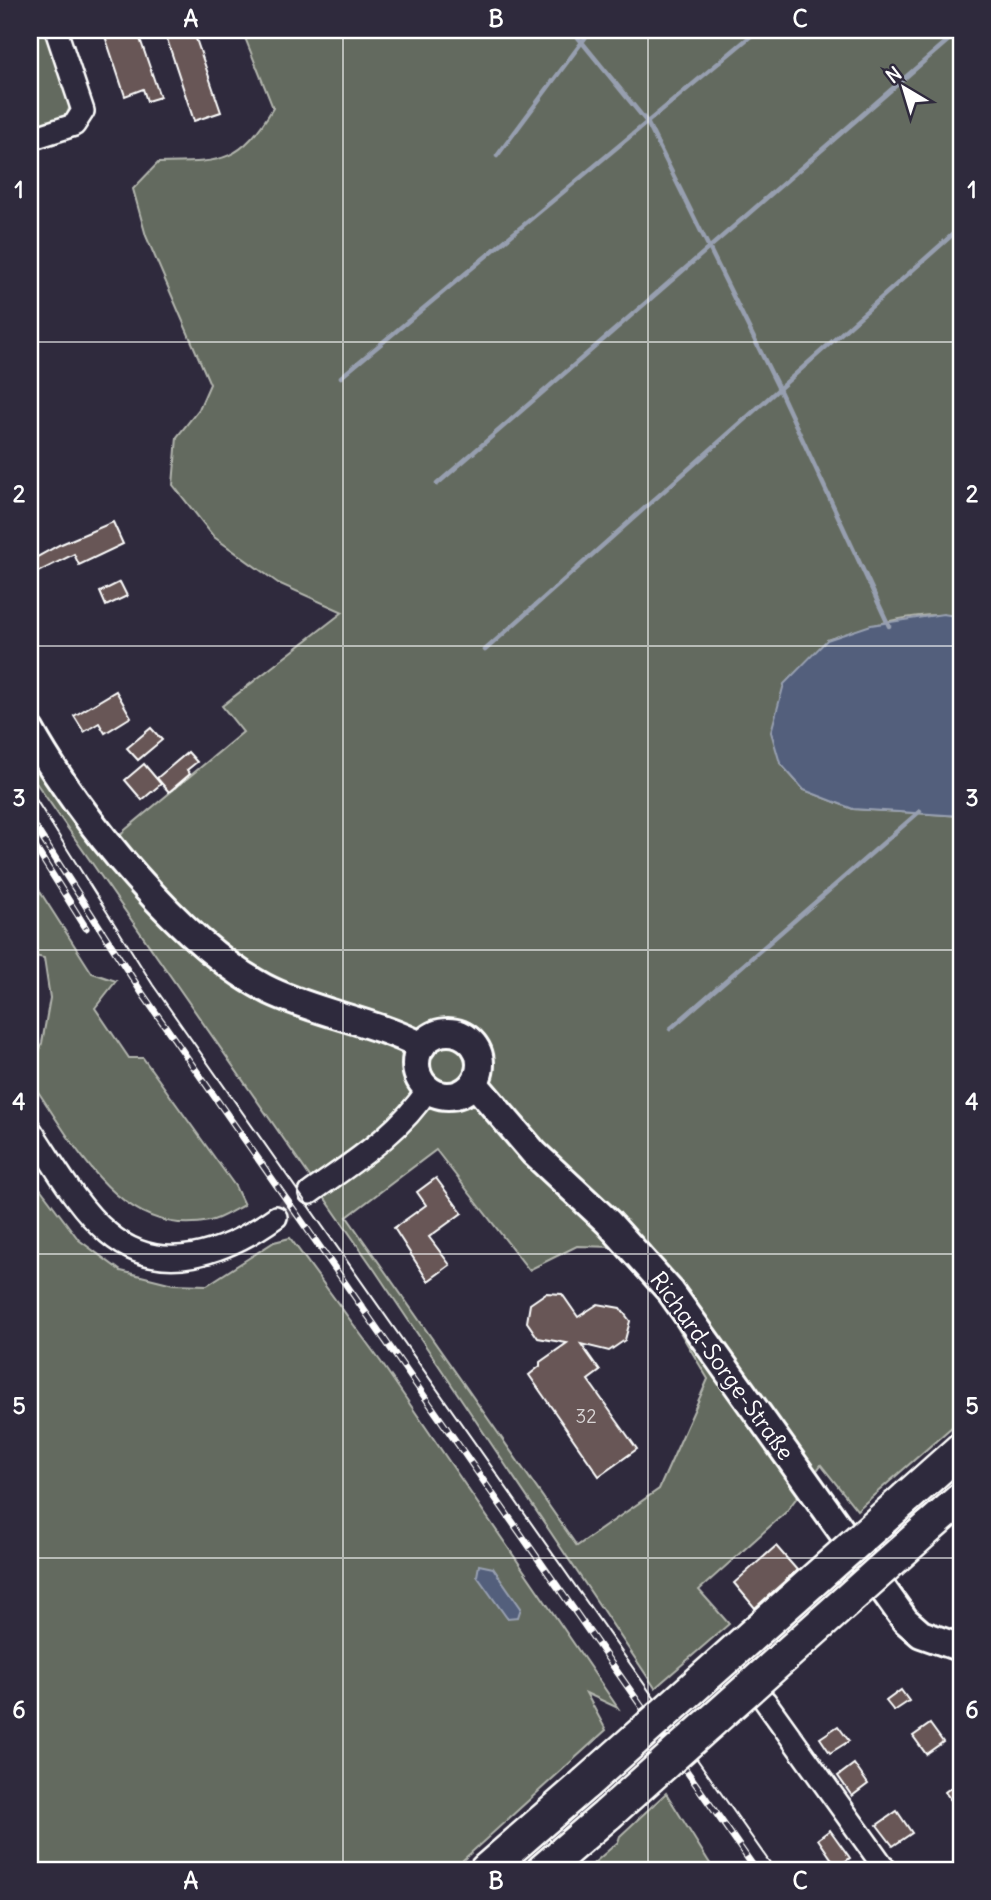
<svg xmlns="http://www.w3.org/2000/svg" width="991" height="1900" font-family="Delius,sans-serif">
<rect width="100%" height="100%" fill="#2f2a3d"/>
<filter id="ink" filterUnits="userSpaceOnUse"><feTurbulence type="fractalNoise" baseFrequency=".0143" numOctaves="2"/><feDisplacementMap in="SourceGraphic" scale="14" xChannelSelector="R" yChannelSelector="G"/><feConvolveMatrix kernelMatrix="1 2 1 2 8 2 1 2 1" color-interpolation-filters="sRGB"/></filter>
<g filter="url(#ink)">
<!-- green -->
<g fill="#646b5e" stroke="#b2b5ae" stroke-width="2" fill-rule="evenodd">
<path d="M30 30H44L70 106 66 116 30 128Z"/>
<path d="M242 30H961V617C917 609 869 626 827 640L780 763 804 790 853 809 961 816V1419L857 1510 821 1465 786 1512 699 1590 729 1624 655 1688 374 1269 30 774V747L105 854 125 830 243 732 222 706 343 612 278 583 214 537 173 485 177 437 199 409 210 384 146 236 133 189 158 163C220 162 239 165 273 108ZM436 1150 529 1270 577 1246 614 1247 652 1285 708 1379 659 1489 577 1546 347 1217Z"/>
<path d="M30 876 92 973 116 981 95 1008 129 1058H143L235 1186 244 1205C233 1210 221 1219 210 1221 119 1240 74 1142 30 1080L42 1043 50 998 44 958 30 955Z"/>
<path d="M30 1175 79 1240 121 1271 173 1284 207 1285 274 1242 290 1238 381 1362 618 1708 586 1693 606 1730 452 1870H30Z"/>
<path d="M666 1793 714 1870H586L618 1842 620 1836Z"/>
</g>
<!-- water -->
<g fill="#525f7b" stroke="#979fb0" stroke-width="2">
<path d="M943 614 961 617V816L853 809 804 790 780 763 771 732 784 684 827 640 871 625Z"/>
<path d="M479 1565 493 1568 521 1608 518 1617 507 1618 477 1576Z"/>
</g>
<g fill="none" stroke-linecap="round" stroke-linejoin="round">
<!-- stream -->
<g stroke="#979fb0" stroke-width="4.5">
<path d="M572 30 647 122 779 389 889 626"/>
<path d="M497 156 591 30"/>
<path d="M341 377 758 30"/>
<path d="M437 484 960 30"/>
<path d="M485 650 961 227"/>
<path d="M670 1029 920 811"/>
</g>
</g>
<!-- building -->
<g fill="#685756" stroke="#fff" stroke-width="2">
<path d="M103 30H137L160 97 147 101 143 89 125 96Z"/>
<path d="M164 30H178L179 34 193 30 221 112 194 121Z"/>
<path d="M113 522 123 544 79 565 74 554 38 572 32 560 59 545Z"/>
<path d="M120 582 127 596 106 606 100 592Z"/>
<path d="M116 691 131 717 105 733 99 723 84 732 74 716Z"/>
<path d="M151 728 162 740 138 760 127 748Z"/>
<path d="M188 752 197 762 187 770 190 774 169 792 157 778Z"/>
<path d="M144 764 161 784 142 800 125 780Z"/>
<path d="M436 1178 462 1213 429 1237 450 1265 428 1281 394 1228 426 1205 417 1192Z"/>
<path d="M546 1293 562 1294 578 1317 598 1304 620 1308 630 1321 625 1340 609 1351 581 1344 600 1371 588 1380 637 1449 599 1476 529 1375 540 1366V1362L567 1343 538 1338 527 1322 530 1304Z"/>
<path d="M776 1546 797 1570 755 1608 734 1583Z"/>
<path d="M901 1690 909 1701 894 1711 886 1701Z"/>
<path d="M930 1724 943 1742 926 1754 913 1736Z"/>
<path d="M838 1726 849 1741 830 1753 820 1738Z"/>
<path d="M854 1764 868 1784 852 1796 838 1776Z"/>
<path d="M961 1780V1814L945 1792Z"/>
<path d="M897 1811 912 1833 893 1846 877 1825Z"/>
<path d="M830 1830 850 1858 837 1867 818 1839Z"/>
</g>
<g fill="none" stroke-linecap="round" stroke-linejoin="round">
<!-- minor-tunnel -->
<g stroke="#443f50" stroke-width="21" stroke-dasharray="21 10" stroke-linecap="butt">
<path d="M276 1217 310 1193"/>
<path d="M756 1688 751 1667 761 1651 864 1563"/>
</g>
<!-- minor casing -->
<g stroke="#fff" stroke-width="26">
<g id="minor">
<path d="M30 139 74 125 83 111 56 30"/>
<path d="M30 1129C53 1163 76 1206 108 1233 161 1279 227 1252 276 1217"/>
<path d="M310 1193C353 1162 399 1134 428 1089"/>
<path d="M765 1701 886 1870"/>
</g>
</g>
<!-- major casing -->
<g stroke="#fff" stroke-width="32">
<g id="major">
<path d="M30 730C76 814 185 949 271 991 320 1014 373 1021 422 1046"/>
<circle cx="448" cy="1064" r="32"/>
<path d="M474 1083 534 1153 608 1222 671 1292 905 1620 921 1634 961 1648"/>
</g>
</g>
<!-- highway casing -->
<g stroke="#fff" stroke-width="37">
<g id="highway">
<path d="M906 1498 961 1449"/>
<path d="M928 1528 961 1499"/>
<path d="M486 1870 586 1783"/>
<path d="M543 1870 608 1814"/>
</g>
</g>
<!-- minor -->
<use href="#minor" stroke="#2f2a3d" stroke-width="21"/>
<!-- major -->
<use href="#major" stroke="#2f2a3d" stroke-width="26"/>
<!-- highway -->
<use href="#highway" stroke="#2f2a3d" stroke-width="32"/>
<!-- tram -->
<path stroke="#fff" stroke-width="2" d="M30 790 153 985 775 1870"/>
<!-- rail casing -->
<g stroke="#fff" stroke-width="7">
<g id="rail">
<path d="M30 819 142 993 756 1870"/>
<path d="M30 839 86 928"/>
</g>
</g>
<!-- rail -->
<use href="#rail" stroke="#2f2a3d" stroke-width="4.5" stroke-dasharray="13" stroke-linecap="butt"/>
<!-- highway-bridge casing -->
<g stroke="#fff" stroke-width="37" stroke-linecap="butt">
<g id="highway-bridge">
<path d="M586 1783 906 1498"/>
<path d="M608 1814 928 1528"/>
</g>
</g>
<!-- highway-bridge -->
<use href="#highway-bridge" stroke="#2f2a3d" stroke-width="32"/>
</g>
</g>
<!-- grid -->
<path fill="none" stroke="#fff" stroke-width="2" stroke-opacity="0.55" d="M343 30V1870M648 30V1870M30 342H961M30 646H961M30 950H961M30 1254H961M30 1558H961"/>
<g text-anchor="middle" stroke-width="5" stroke-linejoin="round" paint-order="stroke">
<!-- number labels -->
<g font-size="19" fill="#d9d5d5">
<text x="586" y="1423">32</text>
</g>
<!-- street labels -->
<g font-size="23" fill="#fff" stroke="#2f2a3d">
<text transform="translate(722 1366) rotate(54)" y="8">Richard-Sorge-Straße</text>
</g>
</g>
<!-- margin -->
<rect width="991" height="1900" fill="none" stroke="#2f2a3d" stroke-width="77"/>
<!-- north arrow -->
<g transform="translate(904 88) rotate(322)" stroke="#2f2a3d" stroke-width="5" paint-order="stroke">
<path d="M0-5L12 26L0 18L-12 26Z" fill="#ffffff"/>
<text y="-10" font-size="19" font-weight="bold" text-anchor="middle" fill="#ffffff">N</text>
</g>
<rect x="38" y="38" width="915" height="1824" fill="none" stroke="#fff" stroke-width="2.5"/>
<g font-size="23" text-anchor="middle" font-weight="bold" fill="#fff">
<text x="191" y="27">A</text>
<text x="496" y="27">B</text>
<text x="800" y="27">C</text>
<text x="19" y="198">1</text>
<text x="972" y="198">1</text>
<text x="19" y="502">2</text>
<text x="972" y="502">2</text>
<text x="19" y="806">3</text>
<text x="972" y="806">3</text>
<text x="19" y="1110">4</text>
<text x="972" y="1110">4</text>
<text x="19" y="1414">5</text>
<text x="972" y="1414">5</text>
<text x="19" y="1718">6</text>
<text x="972" y="1718">6</text>
<text x="191" y="1889">A</text>
<text x="496" y="1889">B</text>
<text x="800" y="1889">C</text>
</g>
</svg>
